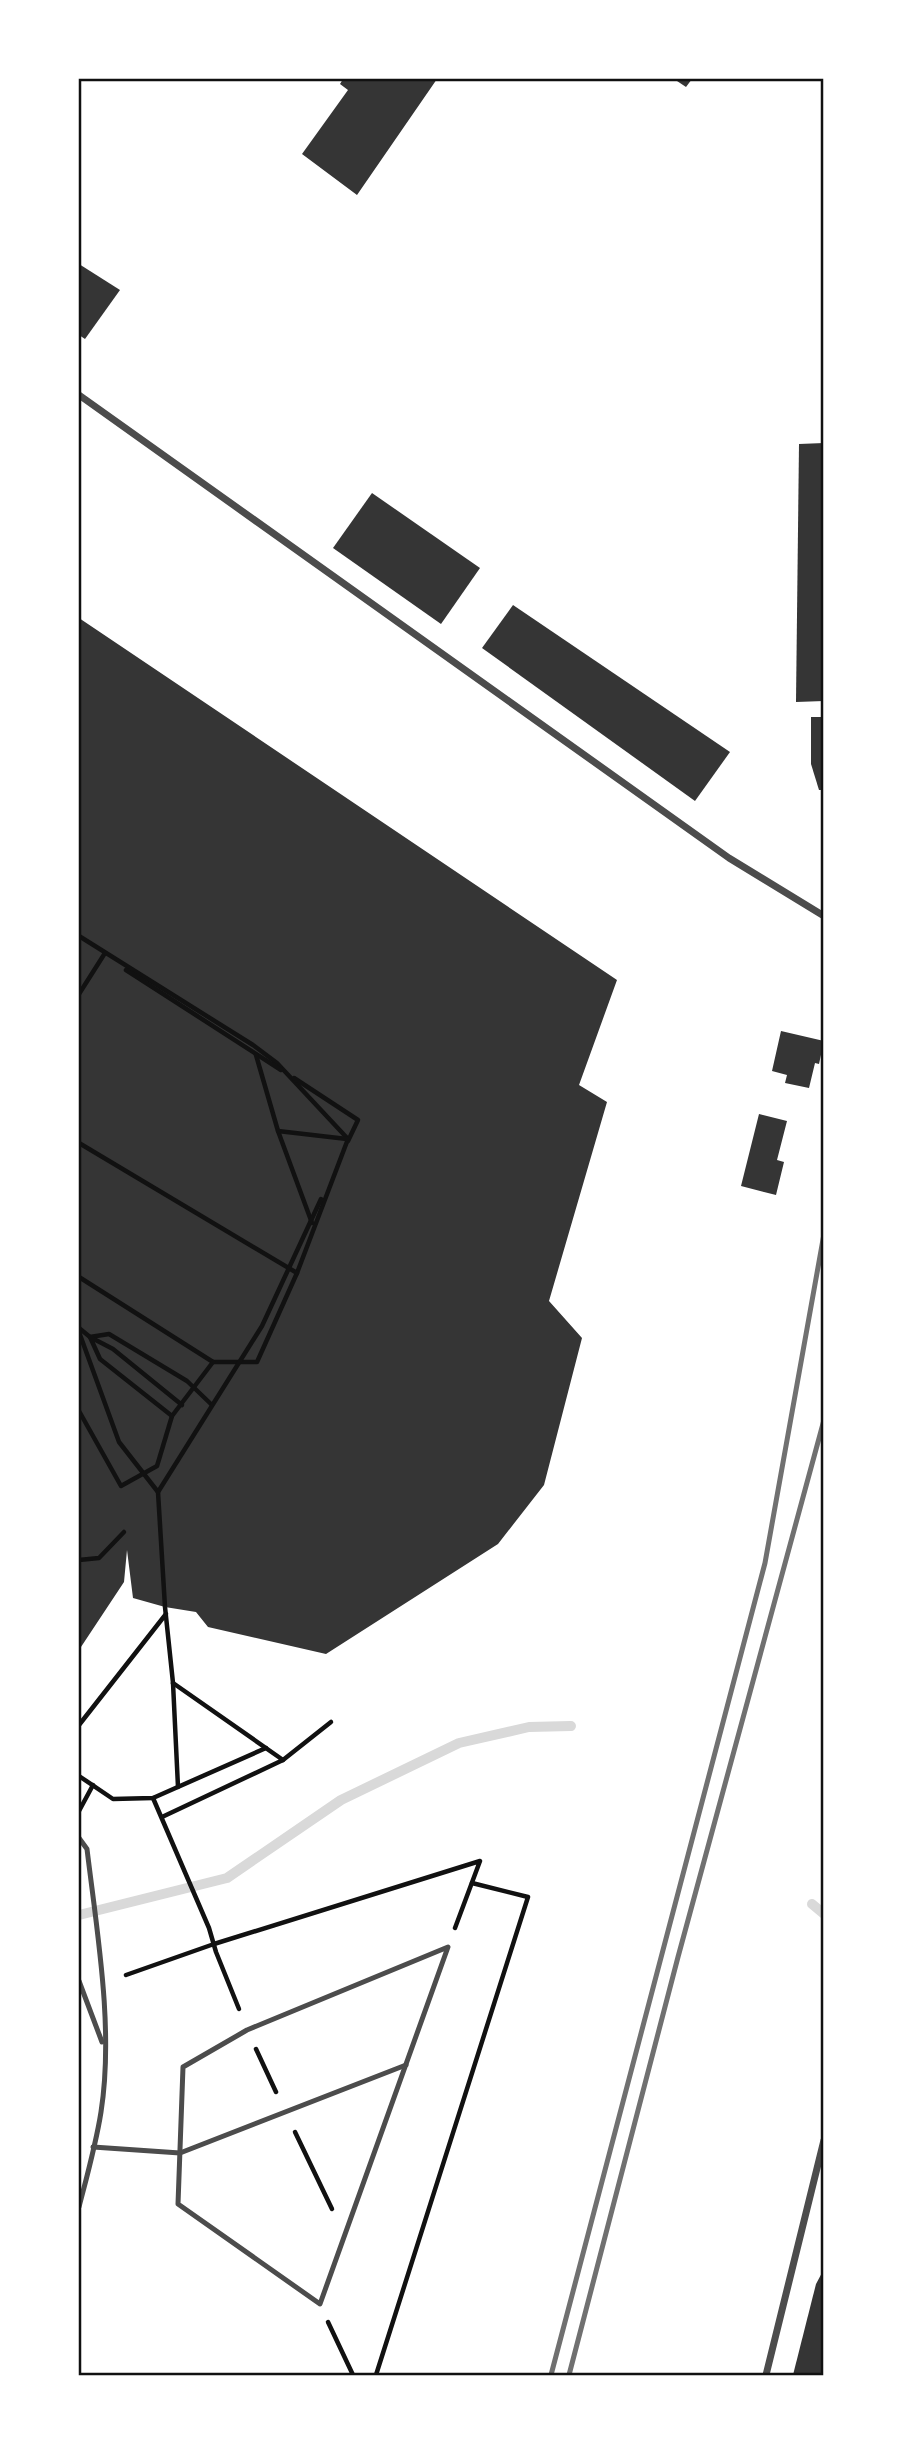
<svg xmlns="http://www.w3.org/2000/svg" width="903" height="2454" font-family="Raleway,sans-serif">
<rect width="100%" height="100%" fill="#fff"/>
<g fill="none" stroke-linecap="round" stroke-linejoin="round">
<!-- stream -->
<g stroke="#d9d9d9" stroke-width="10">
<path d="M812 1904 824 1914"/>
<path d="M79 1915 227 1878 341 1800 459 1743 529 1727 571 1726"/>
</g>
</g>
<!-- building -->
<g fill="#353535">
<path d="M343 79H437L357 195 302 154 348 90 340 84Z"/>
<path d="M674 79H692L686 87Z"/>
<path d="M79 264 120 290 85 339 79 335Z"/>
<path d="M824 443V701L796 702 799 444Z"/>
<path d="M372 493 480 568 441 624 333 548Z"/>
<path d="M513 605 730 752 695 801 482 648Z"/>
<path d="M79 618 617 980 579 1085 607 1102 549 1301 582 1338 544 1485 498 1544 326 1654 208 1627 196 1612 165 1607 133 1598 127 1550 124 1582 79 1650Z"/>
<path d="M811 717H824V790H819L811 764Z"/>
<path d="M781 1031 824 1041 819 1064 815 1063 809 1088 785 1083 787 1075 772 1071Z"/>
<path d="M759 1114 787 1121 777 1160 784 1162 776 1195 741 1186Z"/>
<path d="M824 2269V2375H793L816 2284Z"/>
</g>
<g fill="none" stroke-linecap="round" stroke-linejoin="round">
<!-- path -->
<g stroke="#111" stroke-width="4.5">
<path d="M79 936 253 1045 277 1063 348 1139 297 1273 257 1362H213L79 1277"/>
<path d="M126 970 281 1070"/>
<path d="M79 994 105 953"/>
<path d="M256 1055 278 1131 312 1223"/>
<path d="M294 1078 358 1120 348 1141"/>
<path d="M278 1131 347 1139"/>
<path d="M79 1143 297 1273"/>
<path d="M79 1328 90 1337 109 1334 187 1381 212 1405"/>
<path d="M79 1332 119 1442 158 1492 165 1607 173 1683 178 1787"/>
<path d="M79 1411 121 1486 157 1466 172 1416 213 1362"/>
<path d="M172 1416 100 1359 90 1337 113 1349 182 1405"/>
<path d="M158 1492 262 1326 321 1199"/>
<path d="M79 1560 99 1558 124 1532"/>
<path d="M79 1725 166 1614"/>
<path d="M283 1760 331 1722"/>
<path d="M79 1776 113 1799 153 1798 266 1748"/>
<path d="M153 1798 209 1928 216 1952 239 2009"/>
<path d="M79 1811 93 1785"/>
<path d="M162 1817 283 1760 173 1683"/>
<path d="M126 1975 214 1944 480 1861 455 1928"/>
<path d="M256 2049 276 2092"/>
<path d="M295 2132 332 2209"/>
<path d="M328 2322 353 2375"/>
<path d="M376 2375 528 1897 472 1883"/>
</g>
<!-- service -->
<g stroke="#4c4c4c" stroke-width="5">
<path d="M79 1838 87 1849C97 1932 114 2029 101 2112 96 2144 87 2176 79 2207"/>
<path d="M448 1947 320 2304 178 2204 183 2067 247 2030Z"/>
<path d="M79 1981 102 2042"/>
<path d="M93 2147 180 2153 406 2065"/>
</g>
<!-- minor -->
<g stroke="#4c4c4c" stroke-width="7">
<path d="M79 395 729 858 824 916"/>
<path d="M766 2375 824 2140"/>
</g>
<!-- rail -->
<g stroke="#707070" stroke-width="5">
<path d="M551 2375 765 1563 824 1234"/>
<path d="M569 2375 678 1957 824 1420"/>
</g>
</g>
<!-- border -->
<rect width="903" height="2454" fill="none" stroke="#ffffff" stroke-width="161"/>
<rect x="80" y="80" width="742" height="2294" fill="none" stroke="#111" stroke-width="2.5"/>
</svg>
